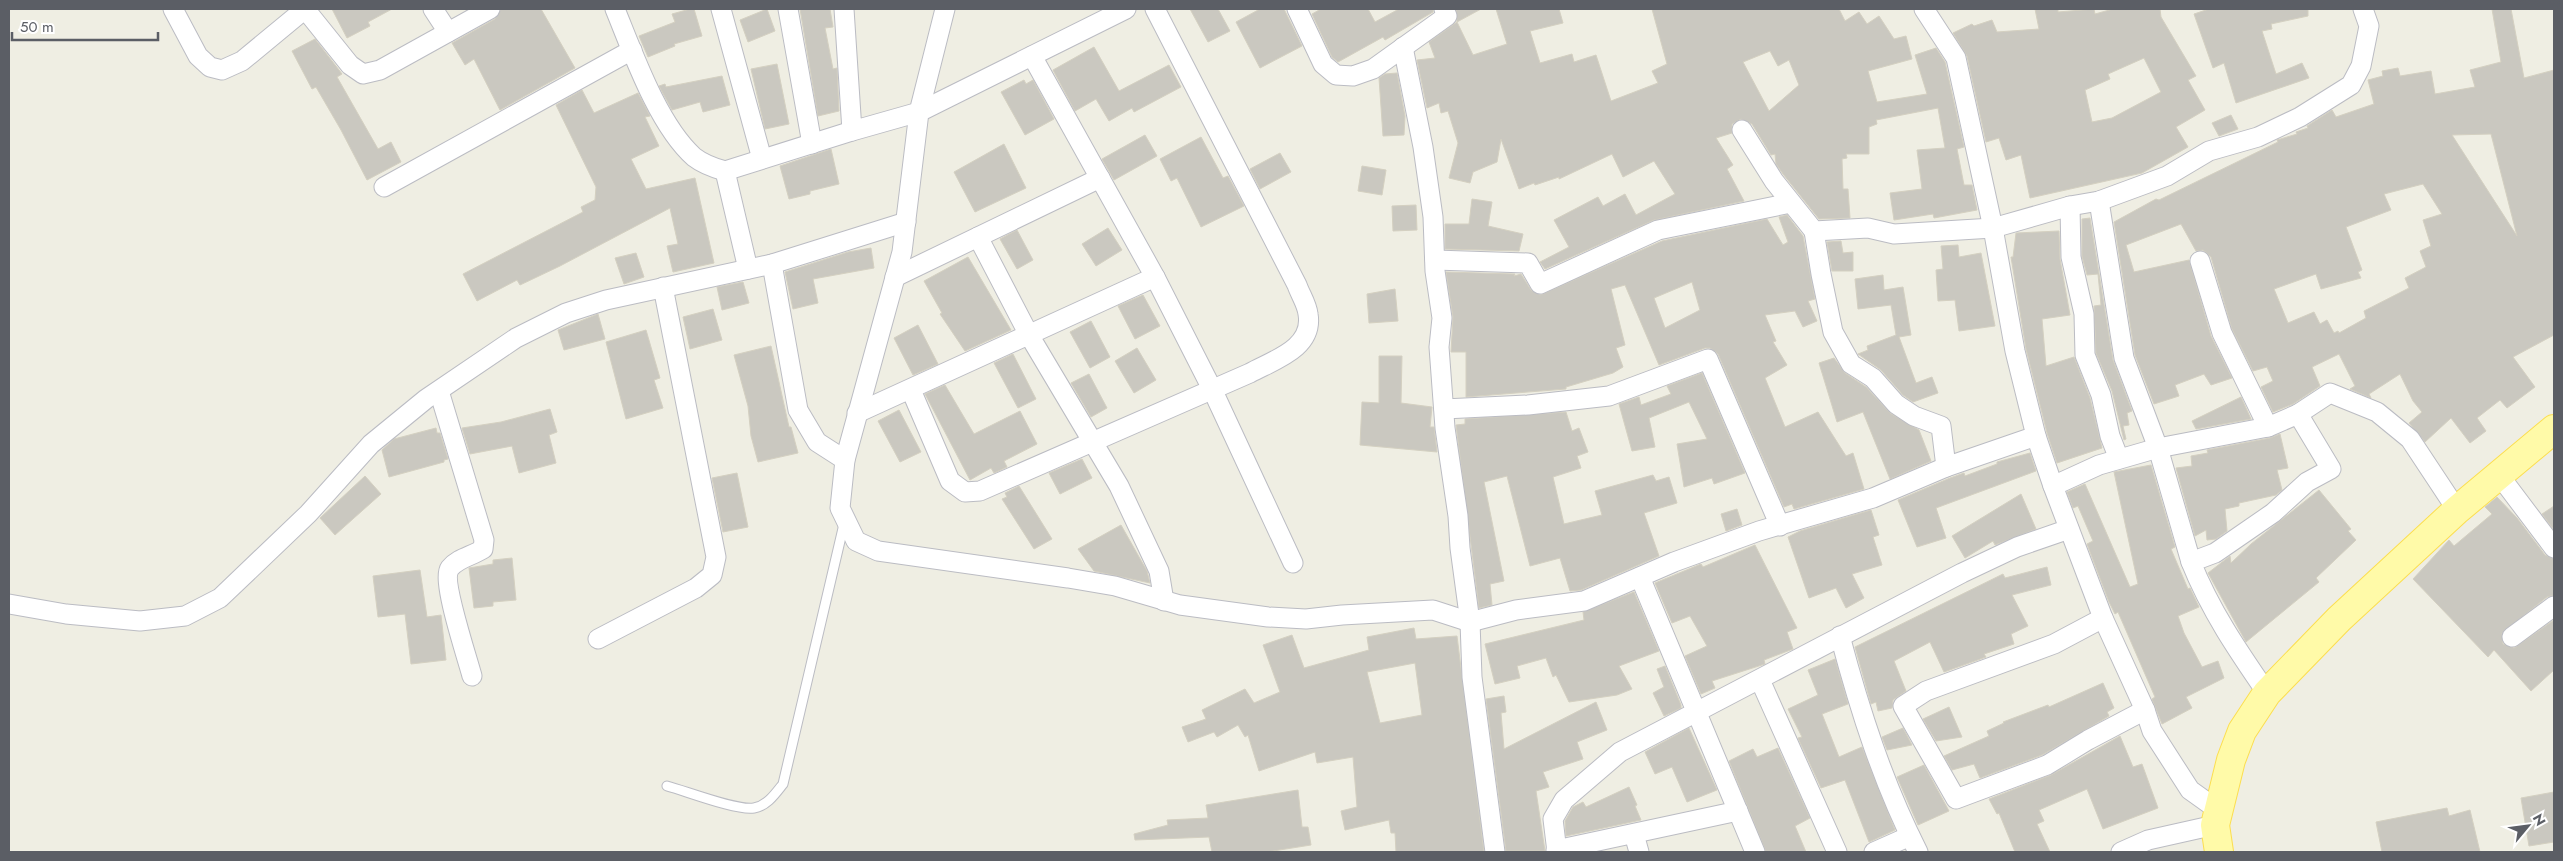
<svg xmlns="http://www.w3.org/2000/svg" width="2563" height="861" font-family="Jost,sans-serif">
<rect width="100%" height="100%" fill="#efeee3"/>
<!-- building -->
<g fill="#cac8c0" stroke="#d4d0c1" fill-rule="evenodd">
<path d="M332 9H392L368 22 370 26 347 38Z"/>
<path d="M501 9H541L575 68 500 110 474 59 465 65 452 43 495 19Z"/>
<path d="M690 9H694L702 36 674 44 675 46 648 57 639 36 675 22 672 14Z"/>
<path d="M767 9 775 31 748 42 740 20Z"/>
<path d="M800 9H830L833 27 825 28 833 69 837 68 839 111 818 116Z"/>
<path d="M1190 9H1218L1230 31 1208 42Z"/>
<path d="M1260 9H1284L1302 46 1260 68 1236 22Z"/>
<path d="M1321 9H1368L1375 22 1399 9H1433V12L1385 40 1383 37 1338 62 1332 57 1312 14Z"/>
<path d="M1456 9H1481L1457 22 1473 55 1507 44 1496 9H1559L1563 23 1530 31 1540 63 1572 54 1574 62 1596 55 1611 101 1658 83 1652 71 1667 64 1652 9H1839L1845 21 1859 12 1867 24 1879 16 1894 39 1906 36 1912 59 1868 71 1877 102 1927 94 1915 55 1936 48 1945 62 1964 147 1957 149 1964 185H1972L1977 210 1934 218 1933 214 1894 220 1890 193 1922 189 1917 150 1945 148 1938 108 1876 120 1877 124 1869 127V154H1846L1847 158 1842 159 1843 189H1848L1850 218 1819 219 1783 174 1776 164 1775 154 1771 155 1752 124 1741 119 1732 124V133L1716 138 1733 165 1727 169 1744 201 1654 220 1545 269 1540 262 1569 247 1554 220 1598 197 1603 206 1625 194 1636 215 1675 194 1654 161 1623 177 1612 154 1559 179V177L1535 185 1534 183 1519 189 1501 139 1497 162 1473 172 1470 183 1449 178 1458 143 1448 111 1441 113 1439 103 1427 108 1417 60 1435 58 1429 42 1457 22ZM1770 51 1778 66 1789 60 1799 85 1769 111 1743 62Z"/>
<path d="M2035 9H2058V12L2094 9 2095 14 2113 9H2160L2161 17 2196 76 2188 80 2205 110 2176 127 2188 147 2142 173 2030 198 2021 155 2006 160 1999 138 1986 142 1967 56 1953 33 1972 24 1974 26 1992 20 1997 32 2039 29ZM2144 58 2161 92 2112 118 2092 122 2085 90 2110 79 2108 74Z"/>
<path d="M2209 9H2308V16L2271 24 2272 29 2262 31 2276 74 2302 63 2309 78 2236 103 2224 63 2213 68 2194 14Z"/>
<path d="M2492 9H2511L2524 78 2554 70V335L2513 357 2535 387 2507 408 2500 400 2477 418 2486 431 2470 443 2451 418 2425 442 2409 423 2422 412 2413 401 2400 374 2369 394 2371 398 2350 389 2355 386 2339 354 2312 367 2320 386 2293 404 2273 412 2261 387 2273 381 2267 367 2253 371 2232 329 2211 257 2203 250 2196 251 2181 224 2126 245 2134 272 2189 260 2211 336 2232 378 2211 385 2204 374 2175 385 2179 396 2154 404 2135 355 2114 222 2156 199 2159 200 2278 142 2277 140 2297 134 2296 132 2308 128 2307 126 2332 110 2336 117 2374 104 2368 80 2383 76 2382 71 2398 68 2400 76 2431 71 2435 94 2475 87 2470 70 2501 62ZM2491 134 2517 236 2452 135ZM2423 184 2442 214 2423 220 2431 246 2420 251 2426 267 2405 278 2409 288 2364 311 2366 318 2339 333 2338 331 2334 333 2327 320 2320 324 2314 312 2288 323 2274 289 2316 274 2321 289 2361 278 2358 272 2362 270 2346 227 2391 210 2384 194Z"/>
<path d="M315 39 339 70 342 74 337 77 378 149 391 142 401 162 367 180 341 130 316 87 312 89 292 51Z"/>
<path d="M1094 47 1119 91 1169 65 1181 87 1134 112 1132 108 1109 121 1096 99 1075 111 1053 70Z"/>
<path d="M777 64 789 124 765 129 751 69Z"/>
<path d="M1397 73 1405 116 1404 135 1383 136 1379 78 1385 74Z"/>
<path d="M722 76 730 105 703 112 700 102 672 110 659 86 665 84 666 87Z"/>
<path d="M1024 80 1026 84 1033 80 1054 119 1025 135 1001 92Z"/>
<path d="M582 90 594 113 638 93 650 116 645 117 659 146 631 159 646 189 695 178 714 263 673 272 667 246 678 244 670 208 560 266 520 285 517 280 477 301 463 274 583 212 581 207 595 200 596 187 556 105Z"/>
<path d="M2231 115 2238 129 2219 136 2212 123Z"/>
<path d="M1145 135 1157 156 1114 180 1102 159Z"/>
<path d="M1201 137 1223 178 1228 176 1244 206 1201 227 1177 178 1171 181 1160 159Z"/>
<path d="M1004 144 1026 188 975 212 954 172Z"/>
<path d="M831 149 839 184 810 191V194L789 199 780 166Z"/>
<path d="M1280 153 1291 172 1260 189 1250 169Z"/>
<path d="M1362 166 1386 170 1382 195 1358 191Z"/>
<path d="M1472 199 1492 202 1488 226 1523 234 1519 251 1445 249V224H1469Z"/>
<path d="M1416 205 1417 230 1393 231 1392 206Z"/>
<path d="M1787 215 1803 236 1815 299 1808 301 1817 321 1803 327 1795 311 1765 315 1776 341 1773 342 1787 365 1765 378 1785 427 1818 412 1846 456 1853 453 1864 489 1794 509 1792 504 1784 507 1718 354 1710 348H1705L1659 365 1625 285 1611 289 1625 345 1616 348 1623 367 1613 373 1566 387V389L1466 397V352H1451L1453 317 1446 272 1515 274 1514 276 1521 274 1531 290 1540 295 1662 241 1767 219 1783 245 1788 242 1779 217ZM1692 282 1700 310 1665 328 1654 298Z"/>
<path d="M2090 218 2113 360 2132 411 2127 413 2129 425 2123 426 2126 439 2124 440 2112 391 2096 353 2094 306 2101 305 2098 274 2087 275 2082 256V219Z"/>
<path d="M1108 228 1122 250 1096 266 1082 244Z"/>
<path d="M1017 230 1033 260 1017 269 1000 239Z"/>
<path d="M2059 231 2060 259 2070 315 2042 319 2046 366 2074 357 2090 398 2102 448 2057 463 2047 433 2026 349 2011 257H2013L2016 233Z"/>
<path d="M1841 241 1843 253 1853 252V271H1832L1827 242Z"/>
<path d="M1958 245 1959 257 1981 253 1995 326 1959 331 1955 300 1938 301 1936 270 1943 269 1941 246Z"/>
<path d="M871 248 874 268 813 279 818 303 793 309 785 272 848 252Z"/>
<path d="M636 253 644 277 624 284 615 258Z"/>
<path d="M968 257 1011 330 965 351 940 314 942 313 924 281Z"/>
<path d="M1883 275 1884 290 1903 287 1911 335 1899 337 1916 383 1932 377 1938 393 1913 402 1903 395 1881 370 1858 354 1868 350 1867 346 1896 335 1891 305 1858 309 1855 279Z"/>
<path d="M743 282 749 303 722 310 717 287Z"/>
<path d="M1395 289 1398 321 1369 323 1367 294Z"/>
<path d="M1143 295 1160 326 1135 339 1118 306Z"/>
<path d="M713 309 722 340 690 349 683 317Z"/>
<path d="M598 314 605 339 564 350 558 330Z"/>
<path d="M1091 321 1110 357 1090 368 1070 332Z"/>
<path d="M918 325 938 364 913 375 894 338Z"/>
<path d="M646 330 660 378 654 380 663 408 626 419 606 342Z"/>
<path d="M771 346 789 427H791L798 453 758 462 751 436 748 406 734 355Z"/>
<path d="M1137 348 1156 380 1134 393 1115 361Z"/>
<path d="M1013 354 1036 399 1018 408 994 363Z"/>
<path d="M1379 356H1402L1401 403 1432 407 1430 427H1434L1437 452 1360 445 1362 402 1379 403Z"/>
<path d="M1834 358 1845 373 1866 387 1890 413 1919 430 1931 461 1890 479 1863 412 1837 422 1819 363Z"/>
<path d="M1702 373 1745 473 1714 484 1712 478 1684 487 1677 444 1707 439 1689 402 1649 418 1655 447 1632 451 1619 404 1639 397 1641 405 1671 394 1667 386Z"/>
<path d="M1089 374 1107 408 1091 417 1071 383Z"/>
<path d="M945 385 974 434 1020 411 1037 444 1004 461 1007 467 994 473 991 468 970 480 925 394Z"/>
<path d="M2241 397 2251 419 2196 429 2192 421Z"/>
<path d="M550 409 557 432 549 435 556 463 519 473 512 446 470 454 462 428 501 422Z"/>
<path d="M899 410 921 452 900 462 878 421Z"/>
<path d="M1566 412 1572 431 1579 428 1588 452 1577 456 1581 468 1553 477 1564 524 1602 515 1595 491 1653 475 1656 481 1669 477 1677 503 1644 513 1659 556 1581 590 1570 591 1560 558 1530 566 1507 476 1484 482 1504 581 1490 584 1492 605 1479 608 1456 425 1465 424V419Z"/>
<path d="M436 428 437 433H440L448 459 444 460V462L389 477 382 450 394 439Z"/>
<path d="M2280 434 2288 468 2277 470 2282 490 2276 495 2239 503V506L2225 509 2227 531 2216 539 2207 540 2206 530 2195 536 2176 468 2192 466 2191 456 2208 453 2207 450 2270 438Z"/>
<path d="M2030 453 2036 471 1936 508 1946 538 1917 547 1898 500 1950 478 1964 473 1965 476 1997 464V462Z"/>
<path d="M1082 459 1092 478 1060 494 1049 473Z"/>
<path d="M2151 465 2175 547 2171 549 2188 589 2190 588 2199 607 2178 616 2184 633 2202 667 2218 661 2224 678 2186 697 2192 708 2162 724 2152 699 2155 697 2118 612 2115 614 2109 602 2087 544 2093 541 2078 506 2073 508 2067 492 2085 484 2130 587 2138 584 2114 472Z"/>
<path d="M737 473 748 527 723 532 712 478Z"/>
<path d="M365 476 381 494 335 535 320 518Z"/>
<path d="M1019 486 1052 539 1034 549 1002 499 1007 497 1005 493Z"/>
<path d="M2319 490 2351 529 2348 531 2356 540 2316 578 2319 582 2246 642 2208 573 2230 556 2231 563 2251 544Z"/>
<path d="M2021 494 2036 529 1995 545 1993 541 1965 558 1952 536Z"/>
<path d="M2497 497 2517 518 2545 555 2554 559V595L2547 597 2502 633 2503 644 2514 648 2554 620V670L2531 691 2494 650 2488 657 2413 579 2449 540 2454 546 2492 514 2485 507Z"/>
<path d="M2554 506V530L2542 514Z"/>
<path d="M1737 509 1742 525 1726 531 1721 514Z"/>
<path d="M1871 510 1879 535 1873 537 1882 565 1852 574 1864 598 1846 608 1836 588 1809 598 1788 537 1800 531Z"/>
<path d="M1121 525 1147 571 1150 583 1094 571 1078 549Z"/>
<path d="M1755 545 1797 628 1787 632 1793 649 1764 660 1765 664 1712 681 1715 688 1701 694 1685 656 1707 646 1690 616 1672 623 1655 583 1701 564 1703 567Z"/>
<path d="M512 558 516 600 493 602V606L474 608 469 568 493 564V560Z"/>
<path d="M2047 567 2051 585 2012 595 2028 626 2011 634 2014 644 1984 654 1986 657 1944 672 1930 642 1894 661 1906 691 1893 700 1892 708 1878 711 1876 702 1871 704 1855 647 2003 574 2005 578Z"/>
<path d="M420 570 427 617 441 615 446 660 411 664 405 614 378 617 373 576Z"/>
<path d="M1634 592 1659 651 1619 666 1632 689 1617 695 1569 702 1556 675 1553 677 1546 658 1517 666 1520 678 1495 684 1485 644 1584 620 1583 612Z"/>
<path d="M1414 628 1416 639 1457 636 1484 852H1396L1395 833H1391L1389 820 1345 830 1341 811 1357 807 1353 757 1317 763 1315 752 1259 771 1248 735 1245 737 1238 725 1217 737 1214 732 1188 742 1182 727 1206 719 1202 710 1245 689 1254 703 1280 692 1263 645 1292 635 1304 668 1369 650 1367 637ZM1415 663 1422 715 1380 723 1367 672Z"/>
<path d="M1835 659 1848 704 1822 714 1839 757 1862 747 1895 830 1869 842 1845 780 1821 788 1798 738 1802 737 1788 709 1818 695 1808 670Z"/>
<path d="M1665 666 1681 705V708L1664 716 1653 693 1664 687 1657 669Z"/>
<path d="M2103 683 2114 708 2107 712 2109 716 2042 755 1980 778 1974 764 1952 770 1944 756 1989 736 1987 731 2004 723 2003 722 2048 705 2049 707Z"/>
<path d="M1504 696 1506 712 1501 713 1504 749 1596 702 1607 730 1577 742 1583 759 1543 772 1549 787 1536 791 1545 851H1506L1486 699Z"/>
<path d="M1949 707 1962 737 1936 741 1923 719Z"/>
<path d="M1689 728 1717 790 1687 802 1672 767 1655 774 1645 752Z"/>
<path d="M1903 728 1912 745 1887 750 1882 737Z"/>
<path d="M2120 736 2133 767 2142 764 2158 808 2103 829 2087 789 2039 810 2044 821 2037 824 2050 852H2015L1999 813 1997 814 1989 799 2051 775Z"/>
<path d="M1778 748 1810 818 1795 826 1806 852H1766L1729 761 1753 749 1757 757Z"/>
<path d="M1924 765 1949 811 1918 825 1897 777Z"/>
<path d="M1629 787 1637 805 1635 806 1641 820 1566 836 1565 821 1573 807 1583 802 1586 807Z"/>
<path d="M1298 790 1302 827H1308L1311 845 1267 852H1212L1209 837 1135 840 1134 834 1168 825 1167 820 1208 818 1206 805Z"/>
<path d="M2554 792V842L2529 846 2521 798Z"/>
<path d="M2447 808 2449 816 2470 810 2480 852H2382L2376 822Z"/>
</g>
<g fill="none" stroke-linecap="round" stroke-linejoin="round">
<!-- lane casing -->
<g stroke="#bbbcc3" stroke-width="11">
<path id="lane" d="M667 786C686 791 737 811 754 808 767 806 775 794 783 784L844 524"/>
</g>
<!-- street casing -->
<g stroke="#bbbcc3" stroke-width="21">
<g id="street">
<path d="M173 9 198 56 210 67 222 70 242 61 305 9"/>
<path d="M305 9 350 65 363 74 380 70 490 9"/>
<path d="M433 9 448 32"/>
<path d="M615 9C633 53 658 125 694 157 703 164 714 168 725 171L852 131"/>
<path d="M721 9 762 159"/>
<path d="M788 9 812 144"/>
<path d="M844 9 852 131 919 112 945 9"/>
<path d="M1126 9 919 112 902 252 845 460 840 508 856 541 878 551 1068 578 1115 586 1180 605 1268 617 1306 619 1342 615 1433 610 1470 622 1516 610 1584 601 1674 562 1759 531 1873 498 1946 467"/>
<path d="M1297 9 1323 64 1336 75 1353 76 1373 69 1447 16 1444 9"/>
<path d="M1403 47 1423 147 1433 217 1435 271 1442 318 1439 347 1445 428 1458 516 1460 548 1470 622 1472 677 1495 852"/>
<path d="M1742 130 1774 181 1814 231 1868 228 1894 234 1993 228 2070 206 2099 201 2167 176 2209 151 2258 137 2300 117 2351 85 2361 66 2369 26 2363 9"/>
<path d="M725 171 748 269"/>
<path d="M384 187 632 50"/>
<path d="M2099 201 2124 358 2158 448 2191 562"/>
<path d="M2070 206 2071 257 2084 314 2085 355 2101 395 2110 436 2119 459"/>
<path d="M1814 231 1821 274 1833 332 1851 364 1873 378 1896 404 1914 416 1941 426 1946 467 2036 436 2015 351 1993 228 1956 58 1924 9"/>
<path d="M978 237 1029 335 1119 486 1159 571 1164 601"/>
<path d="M1435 260 1528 263 1540 284 1658 230 1791 203"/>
<path d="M2200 261 2222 333 2268 427"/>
<path d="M772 264 798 410 817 442 845 460"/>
<path d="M895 277 1100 178"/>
<path d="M1155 277 1212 389 1293 563"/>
<path d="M911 390 950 481 965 492 980 491 1250 373C1274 360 1314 348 1308 314 1307 304 1300 294 1297 285L1155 9"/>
<path d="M439 391 484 540 483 549C472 556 458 558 450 568 441 580 467 657 472 676"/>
<path d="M1444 409 1528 405 1609 396 1708 359 1780 526"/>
<path d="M857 413 1155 277 1032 56"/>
<path d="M2036 436 2053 486 2099 465 2158 448 2268 427 2298 414 2330 393 2377 412 2410 439 2457 510"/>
<path d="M2499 475 2554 548"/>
<path d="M2053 486 2103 618 2145 710 2152 731 2190 790 2218 810"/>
<path d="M1640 577 1755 852"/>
<path d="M9 604 66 614 140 621 185 616 220 598 308 514 371 444 426 399 516 338 566 313 606 300 772 264 906 222"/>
<path d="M2103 618 2054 644 1926 691 1903 706 1956 799 2047 765 2088 740 2145 710"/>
<path d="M1840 636C1860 711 1883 783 1918 852"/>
<path d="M2512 637 2554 606"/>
<path d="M598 639 696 588 712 575 716 557 663 287"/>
<path d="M1760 680 1837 852"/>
<path d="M2267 693C2238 651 2210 610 2191 562L2215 553 2273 513 2307 482 2331 469 2298 414"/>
<path d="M1634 834 1639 852"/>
<path d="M1556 850 1738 811"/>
<path d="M1557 852 1553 819 1564 800 1620 752 1962 573 2017 547 2069 529"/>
<path d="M1874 852 1910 836"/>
<path d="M2121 852 2148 840 2215 825"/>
</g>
</g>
<!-- primary casing -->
<g stroke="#fcde4f" stroke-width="30">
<path id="primary" d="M2219 852 2215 825 2231 760 2242 731 2267 693 2339 619 2457 510 2554 429"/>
</g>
<!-- lane -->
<use href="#lane" stroke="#fff" stroke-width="9"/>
<!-- street -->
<use href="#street" stroke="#fff" stroke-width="19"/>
<!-- primary -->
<use href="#primary" stroke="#fffaa8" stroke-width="28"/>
</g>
<!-- border -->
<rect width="2563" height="861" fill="none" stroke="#5b5e65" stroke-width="20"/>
<!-- north arrow -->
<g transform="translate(2528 826) rotate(61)" stroke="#ffffff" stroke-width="4" paint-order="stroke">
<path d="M0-4L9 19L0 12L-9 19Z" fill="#5b5e65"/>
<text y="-8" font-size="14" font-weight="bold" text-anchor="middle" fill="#5b5e65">N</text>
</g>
<!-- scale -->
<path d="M12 32v8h146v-8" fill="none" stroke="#5b5e65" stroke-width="2.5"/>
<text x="20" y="32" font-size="15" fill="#5b5e65" stroke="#ffffff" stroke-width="4" paint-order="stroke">50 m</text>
</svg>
